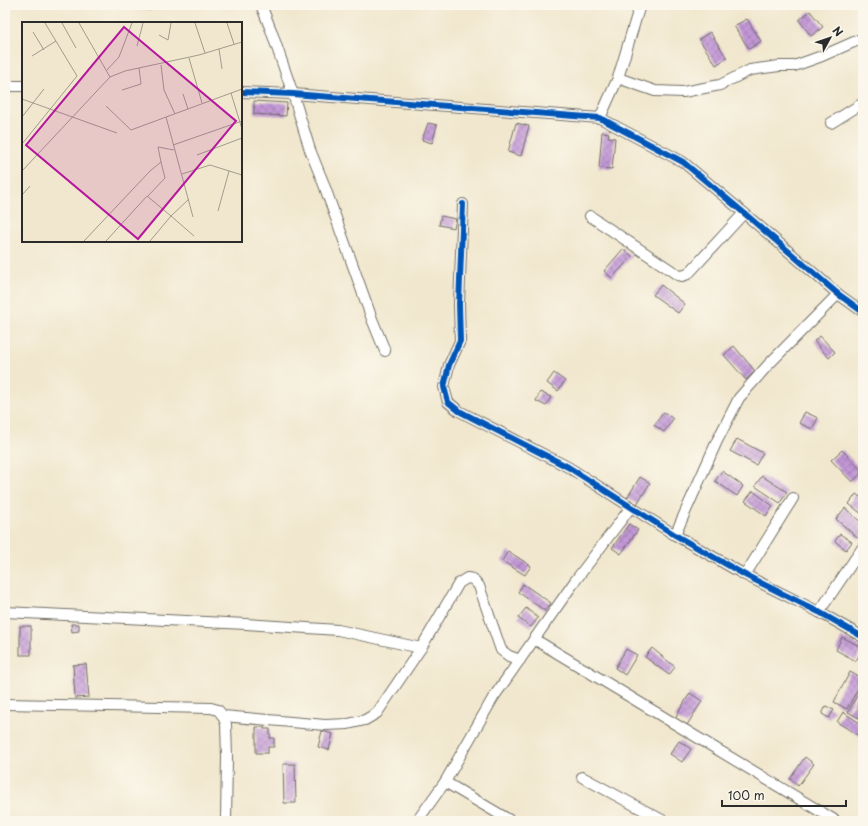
<svg xmlns="http://www.w3.org/2000/svg" width="868" height="826" font-family="'Playpen Sans',sans-serif">
<defs>
<pattern id="building-cross-hatch" width="8" height="8" patternUnits="userSpaceOnUse"><rect width="8" height="8" fill="#c398d7"/><path d="M0 0l8 8M0 8l8-8" fill="none" stroke="#9f7caf"/></pattern>
</defs>
<rect width="100%" height="100%" fill="#fbf7ec"/>
<filter id="ink" filterUnits="userSpaceOnUse"><feTurbulence type="fractalNoise" baseFrequency=".025" numOctaves="2"/><feDisplacementMap in="SourceGraphic" scale="8" xChannelSelector="R" yChannelSelector="G"/><feConvolveMatrix kernelMatrix="1 2 1 2 8 2 1 2 1" color-interpolation-filters="sRGB"/></filter>
<filter id="wash" filterUnits="userSpaceOnUse"><feTurbulence type="fractalNoise" baseFrequency=".012" numOctaves="4" result="noise"/><feDisplacementMap in="SourceGraphic" scale="16" xChannelSelector="R" yChannelSelector="G"/><feGaussianBlur stdDeviation="0.9" result="paint"/><feColorMatrix in="noise" values="0 0 0 0 0 0 0 0 0 0 0 0 0 0 0 0 0 1.4 0 .05"/><feComposite in="paint" operator="in"/></filter>
<g filter="url(#wash)">
<rect width="100%" height="100%" fill="#f1e7ce"/>
<g id="blocks">
<!-- building -->
<g fill="url(#building-cross-hatch)">
<path d="M140 5H151V10L139 9Z"/>
<path d="M810 11 823 27 811 36 799 20Z"/>
<path d="M747 19 761 41 749 49 734 26Z"/>
<path d="M710 32 727 58 716 65 699 39Z"/>
<path d="M254 101 287 103 286 116 254 114Z"/>
<path d="M428 123 437 125 432 143 422 140Z"/>
<path d="M516 123 529 126 521 156 508 152Z"/>
<path d="M602 132 609 133 608 137 615 138 612 169 599 168Z"/>
<path d="M441 216 456 219 454 228 439 225Z"/>
<path d="M623 249 632 256 612 278 604 271Z"/>
<path d="M661 285 685 304 678 313 653 295Z"/>
<path d="M820 336 835 352 829 358 814 341Z"/>
<path d="M734 346 755 371 746 380 724 355Z"/>
<path d="M554 373 565 381 558 391 547 383Z"/>
<path d="M540 392 551 397 546 406 536 401Z"/>
<path d="M664 412 673 419 664 432 654 425Z"/>
<path d="M805 412 818 418 812 429 799 423Z"/>
<path d="M737 439 763 453 756 465 730 451Z"/>
<path d="M842 450 863 472 852 482 831 460Z"/>
<path d="M722 471 743 486 737 496 715 481Z"/>
<path d="M762 476 787 492 780 503 755 486Z"/>
<path d="M640 477 650 483 637 504 627 498Z"/>
<path d="M753 491 773 506 766 516 745 501Z"/>
<path d="M856 494 863 499V515L849 504Z"/>
<path d="M845 508 863 524V534L859 539 836 519Z"/>
<path d="M629 524 638 530 621 554 612 548Z"/>
<path d="M840 534 852 542 846 550 835 541Z"/>
<path d="M508 551 531 566 525 575 502 561Z"/>
<path d="M523 584 551 603 545 611 518 592Z"/>
<path d="M526 608 538 618 531 627 518 618Z"/>
<path d="M71 624H79V631L72 632Z"/>
<rect x="20" y="626" width="11" height="29"/>
<path d="M842 637 863 648 856 661 836 650Z"/>
<path d="M652 648 675 667 669 675 645 657Z"/>
<path d="M626 649 637 655 625 675 615 668Z"/>
<path d="M86 664 89 697 75 698 73 665Z"/>
<path d="M850 672 863 679 847 709 834 702Z"/>
<path d="M863 684V711L859 718 848 712Z"/>
<path d="M690 693 702 701 687 725 675 718Z"/>
<path d="M826 706 834 710 829 718 822 714Z"/>
<path d="M843 712 863 725V730L859 736 837 722Z"/>
<path d="M256 727H264V729H270V738H274V747H268V753H256Z"/>
<path d="M322 731 333 734 329 750 318 747Z"/>
<path d="M679 741 691 749 682 762 670 754Z"/>
<path d="M805 757 814 764 798 786 790 779Z"/>
<path d="M283 764H295L296 803H284Z"/>
</g>
</g>
</g>
<g filter="url(#ink)">
<use href="#blocks" fill-opacity="0" stroke="#706d64" stroke-width="1"/>
<g fill="none" stroke-linecap="round" stroke-linejoin="round">
<!-- minor casing -->
<g stroke="#706d64" stroke-width="12">
<g id="minor">
<path d="M261 5 271 30 293 94 310 150 323 182 372 319 385 351"/>
<path d="M618 78 655 91 683 92 720 85 750 70 779 66H794L822 56 863 38"/>
<path d="M5 86H23"/>
<path d="M241 92 293 94 600 118 683 162 744 213 838 294 863 312"/>
<path d="M600 118 618 78 640 5"/>
<path d="M831 123 863 103"/>
<path d="M463 204 459 304 460 341 449 365 444 387 448 402 459 411 568 467 675 535 745 575 819 612 863 637"/>
<path d="M590 216 678 275 682 276 688 274 744 213"/>
<path d="M675 535 717 441 739 398 768 365 838 294"/>
<path d="M745 575 793 498"/>
<path d="M5 612 246 624 338 630 421 648 459 583 467 578 473 579 479 586 501 650 509 656 520 660"/>
<path d="M819 612 863 547"/>
<path d="M534 639C635 699 735 761 836 821"/>
<path d="M5 704 211 708 218 710 223 716 226 724 227 757 226 821"/>
<path d="M223 716 325 725 348 724 365 720 377 713 421 648"/>
<path d="M582 777 664 821"/>
<path d="M445 782 511 821"/>
<path d="M417 821 445 782 493 698 575 581 631 507"/>
</g>
</g>
<!-- minor -->
<use href="#minor" stroke="#fff" stroke-width="10"/>
<!-- cycleway casing -->
<g stroke="#fbf7ec" stroke-width="8">
<g id="cycleway">
<path d="M241 92 293 94 600 118 683 162 744 213 838 294 863 312"/>
<path d="M463 204 459 304 460 341 449 365 444 387 448 402 459 411 568 467 675 535 745 575 819 612 863 637"/>
</g>
</g>
<!-- cycleway -->
<use href="#cycleway" stroke="#0057b8" stroke-width="6"/>
</g>
</g>
<!-- overview -->
<g transform="translate(22 22)">
<rect width="220" height="220" fill="#f1e7ce"/>
<path fill="none" stroke="#a29c8d" stroke-width="1" d="M40 1 54 26M57 1 88 55M173 1 183 31M205 1 212 22M11 10 22 28M137 13 146 18 149 1M115 24 121 1M197 27 200 47M10 34 34 19M167 36 180 81M139 43 142 68 153 92M85 48 97 35 110 1M100 68 119 62 117 46M209 71 220 107M161 72 166 87M0 77 95 111M84 84 109 108 220 67M0 95 22 67M144 95 171 195M0 122 55 54 23 1M151 123 220 99M175 133 220 116M0 149 88 55 103 49 177 33 220 20M160 152 188 143 220 153M0 173 8 164M126 174 143 156 139 140M196 189 207 149M62 219 128 149 139 140 136 125 152 128M84 219 125 174 149 194 167 177M128 219 149 194 172 214"/>
<path fill="#b5179e" fill-opacity="0.15" stroke="#b5179e" stroke-width="2" d="M102 5 214 99 116 217 4 123Z"/>
<rect width="220" height="220" fill="none" stroke="#2b2b2b" stroke-width="2"/>
</g>
<!-- margin -->
<rect width="868" height="826" fill="none" stroke="#fbf7ec" stroke-width="20"/>
<!-- north arrow -->
<g transform="translate(830 38) rotate(50)" stroke="#fbf7ec" stroke-width="3" paint-order="stroke">
<path d="M0-3L7 15L0 10L-7 15Z" fill="#2b2b2b"/>
<text y="-6" font-size="11" font-weight="bold" text-anchor="middle" fill="#2b2b2b">N</text>
</g>
<!-- scale -->
<path d="M722 800v6h124v-6" fill="none" stroke="#2b2b2b" stroke-width="2"/>
<text x="728" y="800" font-size="12" fill="#2b2b2b" stroke="#fbf7ec" stroke-width="3" paint-order="stroke">100 m</text>
</svg>
